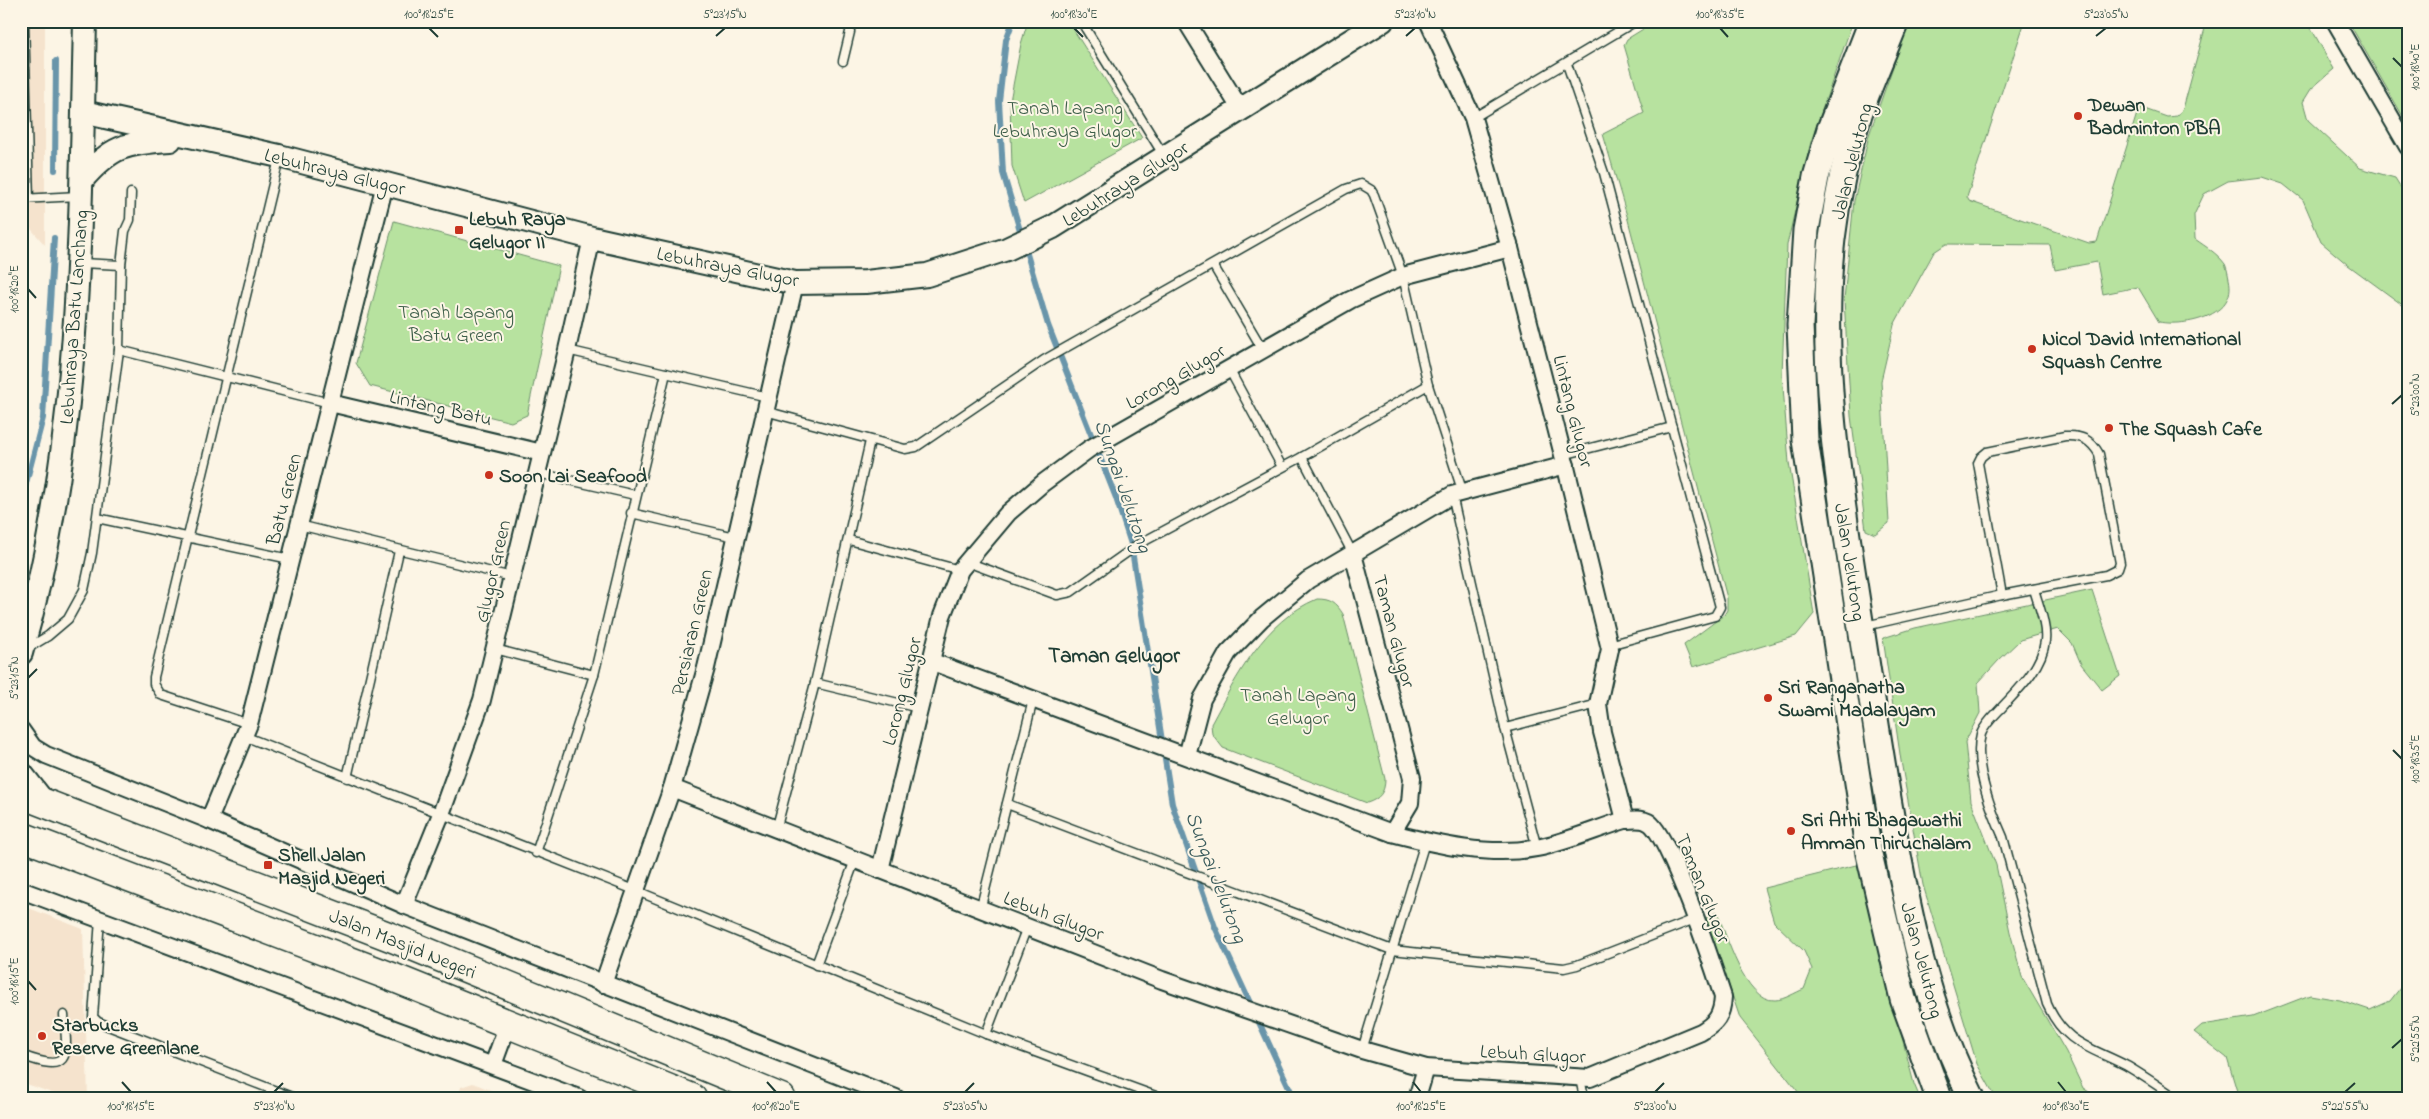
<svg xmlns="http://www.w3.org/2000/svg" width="2429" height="1119" font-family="'Indie Flower',sans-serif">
<rect width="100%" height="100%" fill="#fcf5e5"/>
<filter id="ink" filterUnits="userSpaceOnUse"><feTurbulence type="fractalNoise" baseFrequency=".02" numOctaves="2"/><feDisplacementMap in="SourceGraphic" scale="10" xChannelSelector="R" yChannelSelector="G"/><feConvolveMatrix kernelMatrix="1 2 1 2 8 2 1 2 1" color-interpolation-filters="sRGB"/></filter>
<g filter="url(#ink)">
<!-- built -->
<g fill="#f5e3cd">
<path d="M21 21H45V245L24 221 21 220Z"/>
<path d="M21 905 83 929 88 1098H66L21 1082Z"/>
<path d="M473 1083 510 1098H458L461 1087Z"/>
</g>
<!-- green -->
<g fill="#b7e29f" stroke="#6b906a">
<path d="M1028 21H1068L1142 138 1024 203 1012 166 1010 101 1021 44Z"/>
<path d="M1656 21H1853L1811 142 1787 245 1782 374 1789 463 1814 614 1796 636 1693 667 1684 645 1724 615 1727 610V598L1627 216 1603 134 1644 113 1624 45 1627 39Z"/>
<path d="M1909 21H2025L1967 197 1969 201 2089 243 2097 242 2139 107 2167 117 2177 116 2183 109 2207 21H2307L2334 69 2311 89 2303 102 2308 120 2360 168 2395 178 2408 199V309L2348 265 2321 242 2303 200 2283 184 2262 177 2228 181 2204 194 2194 215 2195 239C2206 247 2217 253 2225 264 2227 268 2228 274 2229 279 2238 316 2185 327 2159 322L2138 287 2103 294 2097 262 2055 270 2050 245 1946 244 1934 252 1894 325 1881 381 1889 523 1875 534 1866 530 1851 416 1844 299 1854 201 1869 135Z"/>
<path d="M2348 21H2408V125Z"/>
<path d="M394 221 559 266 527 415 511 422 370 386 356 363Z"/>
<path d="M2092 590 2120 676 2102 690 2081 664 2072 643 2058 629 2020 640 1999 660 1978 683 1980 713 1965 742 1971 801 1996 865 2010 932 2022 977 2066 1052 2083 1088 2098 1098H1996L1977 1064 1923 885 1901 761 1883 638 1915 628Z"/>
<path d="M1317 599C1331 599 1336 603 1343 614L1385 779C1385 793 1379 799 1367 803L1223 748 1212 734 1211 724C1237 676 1264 621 1317 599Z"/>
<path d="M1860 864 1868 904 1914 1084 1920 1098H1803L1740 1018 1706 918 1717 912C1726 934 1745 1002 1775 1000 1784 1000 1796 992 1804 989L1812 969 1804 951 1774 922 1764 888Z"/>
<path d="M2408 978V1094L2366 1095 2361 1098H2239L2227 1058 2194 1032 2202 1025 2253 1017 2310 995 2340 1000 2370 1010 2390 1001Z"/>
</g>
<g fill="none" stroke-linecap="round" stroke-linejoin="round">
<!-- stream -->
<g stroke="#6995aa" stroke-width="6">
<path d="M1013 21 1006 40 999 101 1003 173 1048 325 1116 498 1131 544 1172 804 1215 927 1294 1098"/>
<path d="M55 170 56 61"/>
<path d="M21 502 43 418 54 238"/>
</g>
<!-- lane casing -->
<g stroke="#1f3d34" stroke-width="11">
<g id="lane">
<path d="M24 21 29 199"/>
<path d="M1081 21 1164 156"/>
<path d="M843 61 850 32V21"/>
<path d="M1567 64 1604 173 1720 607 1715 616 1609 645"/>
<path d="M1473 118 1636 21"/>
<path d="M21 199 79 196"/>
<path d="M81 263 121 265"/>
<path d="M1213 265 1263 350"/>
<path d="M119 350 330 403"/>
<path d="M567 350 768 397"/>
<path d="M1229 369 1282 467"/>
<path d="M765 411 905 449 916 447 1044 360 1346 189 1361 184 1371 190 1374 195 1403 276 1428 385 1462 490"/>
<path d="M2065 436C2082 435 2091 440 2099 454L2120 563 2118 569 2106 575 2002 595 1978 463 1981 457 1987 452Z"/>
<path d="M1563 455 1672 427"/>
<path d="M1302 457 1353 554"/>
<path d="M538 473 635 495"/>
<path d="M1452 495 1505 728 1537 848"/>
<path d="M631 513 735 537"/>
<path d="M97 518 290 559"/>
<path d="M299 525 512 577"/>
<path d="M849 540 960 570"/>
<path d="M967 562 1057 595 1071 592 1139 544 1302 457 1428 385"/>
<path d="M2034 589C2038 604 2047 625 2045 641 2042 666 2021 687 2005 704 1997 713 1985 723 1981 734 1973 764 1991 810 2003 837L2047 1004C2065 1045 2091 1047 2127 1066 2144 1076 2160 1087 2176 1098"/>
<path d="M1865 626 2002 595"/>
<path d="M28 648 48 636 68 619 84 590 92 553 119 350 121 265 125 231 130 220 131 193"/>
<path d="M495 649 594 675"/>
<path d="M815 683 919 708"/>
<path d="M249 724 161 695 154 684V677L279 159"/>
<path d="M1505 728 1598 704"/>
<path d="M244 736 637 891 986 1034 1161 1098"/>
<path d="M347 778 399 551"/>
<path d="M1007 804 1392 950 1564 968 1577 965 1695 919"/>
<path d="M776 830 815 683 870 441"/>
<path d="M536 853 594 675 666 373"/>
<path d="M980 910 1033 700"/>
<path d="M100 919 93 1017 98 1022 294 1098"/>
<path d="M816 965 855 860"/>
<path d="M986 1034 1027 927"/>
<path d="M1362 1050 1425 842"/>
<path d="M21 1055C71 1074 68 1058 64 1015"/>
<path d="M1580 1078 1584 1098"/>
</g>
</g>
<!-- street casing -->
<g stroke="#1f3d34" stroke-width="20">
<g id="street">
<path d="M1186 21 1241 110"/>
<path d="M1428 21 1473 118 1510 248 1563 455 1610 649 1598 704 1602 732 1625 820"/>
<path d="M2335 21 2408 147"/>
<path d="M330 403 542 453"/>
<path d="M1353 554 1412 778 1410 803 1392 833"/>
<path d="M21 730 33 747 46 755 209 820 404 905 896 1098"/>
<path d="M1187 756 1202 699 1228 653 1262 618 1308 580 1452 495 1566 465"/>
<path d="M672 788 1162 980 1362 1050 1426 1068 1590 1078 1701 1032C1716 1023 1722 1016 1723 997 1714 969 1669 832 1648 822 1641 818 1633 820 1625 820 1596 829 1567 842 1537 848 1490 857 1438 845 1392 833L930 661"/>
<path d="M209 820 249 724 385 184"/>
<path d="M880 870 942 616 960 570 1008 513 1043 483 1089 449 1350 300 1403 276 1510 248"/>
<path d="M21 890 579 1098"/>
<path d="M404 905 441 814 482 700 567 350 592 238"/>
<path d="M603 984 672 788 706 668 795 283"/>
<path d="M493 1065 508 1024"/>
<path d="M1417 1098 1426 1068"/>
</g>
</g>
<!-- secondary casing -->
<g stroke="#1f3d34" stroke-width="26">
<g id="secondary">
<path d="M83 112 279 156 592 238 795 283 866 282 927 275 1007 249 1053 227 1382 21"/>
<path d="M82 180C111 146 126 143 170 140"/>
<path d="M21 653C81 448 80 232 85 21"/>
<path d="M21 773 43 801"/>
</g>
</g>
<!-- primary casing -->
<g stroke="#1f3d34" stroke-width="29">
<g id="primary">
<path d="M1872 21 1830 129 1816 177 1806 230 1800 325 1805 440 1869 854 1903 999 1939 1098"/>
<path d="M1896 21C1884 52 1870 83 1859 114 1846 154 1837 197 1832 239 1817 374 1843 508 1863 641 1872 700 1881 758 1891 816 1908 914 1927 1009 1972 1098"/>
</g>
</g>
<!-- highway casing -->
<g stroke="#1f3d34" stroke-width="31">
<g id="highway">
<path d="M21 794 393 938 781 1098"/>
<path d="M21 836 392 977 692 1098"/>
</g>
</g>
<!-- lane -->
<use href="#lane" stroke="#fcf5e5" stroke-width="8"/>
<!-- street -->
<use href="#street" stroke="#fcf5e5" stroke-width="16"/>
<!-- secondary -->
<use href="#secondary" stroke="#fcf5e5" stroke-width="22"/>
<!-- primary -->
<use href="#primary" stroke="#fcf5e5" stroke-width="25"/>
<!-- highway -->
<use href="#highway" stroke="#fcf5e5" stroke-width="28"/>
</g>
</g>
<!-- ticks -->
<path fill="none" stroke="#1f3d34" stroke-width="2" d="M429 28 438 37M1074 28 1083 37M1720 28 1728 37M716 36 725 28M1406 36 1415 28M2096 36 2106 28M2393 58 2402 67M28 289 36 298M2392 404 2402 395M28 678 37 669M2393 750 2402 759M28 981 36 990M2392 1048 2402 1039M122 1082 131 1092M767 1082 776 1092M1413 1082 1421 1092M2058 1082 2066 1092M274 1092 283 1083M965 1092 974 1083M1655 1092 1664 1083M2345 1092 2355 1083"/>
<!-- markers -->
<g fill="#c8321e" stroke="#fcf5e5" stroke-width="2">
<circle cx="2078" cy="116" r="5"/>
<rect x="454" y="225" width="10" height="10" rx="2.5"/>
<circle cx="2032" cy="349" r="5"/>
<circle cx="2109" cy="428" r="5"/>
<circle cx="489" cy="475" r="5"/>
<circle cx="1768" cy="698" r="5"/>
<circle cx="1791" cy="831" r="5"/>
<rect x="263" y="860" width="10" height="10" rx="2.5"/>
<circle cx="42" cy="1036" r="5"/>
</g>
<g text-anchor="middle" stroke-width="4" stroke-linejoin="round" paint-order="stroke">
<!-- poi labels -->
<g font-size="20" font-weight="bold" fill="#1f3d34" stroke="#fcf5e5" text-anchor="start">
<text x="2088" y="111">Dewan<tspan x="2088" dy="23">Badminton PBA</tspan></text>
<text x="469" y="225">Lebuh Raya<tspan x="469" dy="23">Gelugor II</tspan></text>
<text x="2042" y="345">Nicol David International<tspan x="2042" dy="23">Squash Centre</tspan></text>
<text x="2119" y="435">The Squash Cafe</text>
<text x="499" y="482">Soon Lai Seafood</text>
<text x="1778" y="693">Sri Ranganatha<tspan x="1778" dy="23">Swami Madalayam</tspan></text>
<text x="1801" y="826">Sri Athi Bhagawathi<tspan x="1801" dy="23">Amman Thiruchalam</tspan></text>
<text x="278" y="861">Shell Jalan<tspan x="278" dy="23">Masjid Negeri</tspan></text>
<text x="52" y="1031">Starbucks<tspan x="52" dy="23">Reserve Greenlane</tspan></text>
</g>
<!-- park labels -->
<g font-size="20" fill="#3d5e49" stroke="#fcf5e5">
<text x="1065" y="114">Tanah Lapang<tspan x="1065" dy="23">Lebuhraya Glugor</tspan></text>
<text x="456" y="318">Tanah Lapang<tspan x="456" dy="23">Batu Green</tspan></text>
<text x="1298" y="701">Tanah Lapang<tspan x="1298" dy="23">Gelugor</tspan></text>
</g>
<!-- street labels -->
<g font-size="20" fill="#1f3d34" stroke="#fcf5e5">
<text transform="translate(1851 161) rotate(-76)" y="7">Jalan Jelutong</text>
<text transform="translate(335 171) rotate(14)" y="7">Lebuhraya Glugor</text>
<text transform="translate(1125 183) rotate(-32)" y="7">Lebuhraya Glugor</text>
<text transform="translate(728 266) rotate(11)" y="7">Lebuhraya Glugor</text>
<text transform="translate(73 317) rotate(-86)" y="7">Lebuhraya Batu Lanchang</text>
<text transform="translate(1175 376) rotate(-30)" y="7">Lorong Glugor</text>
<text transform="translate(441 407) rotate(13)" y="7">Lintang Batu</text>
<text transform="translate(1574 411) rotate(76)" y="7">Lintang Glugor</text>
<text transform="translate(283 499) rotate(-76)" y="7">Batu Green</text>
<text transform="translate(1851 562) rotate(81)" y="7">Jalan Jelutong</text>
<text transform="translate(492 571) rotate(-77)" y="7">Glugor Green</text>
<text transform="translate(1395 631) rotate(75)" y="7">Taman Glugor</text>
<text transform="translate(691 632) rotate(-77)" y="7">Persiaran Green</text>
<text transform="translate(901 691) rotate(-76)" y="7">Lorong Glugor</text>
<text transform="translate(1704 888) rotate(68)" y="7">Taman Glugor</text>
<text transform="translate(1054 915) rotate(21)" y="7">Lebuh Glugor</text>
<text transform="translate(403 943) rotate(22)" y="7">Jalan Masjid Negeri</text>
<text transform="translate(1923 960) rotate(75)" y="7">Jalan Jelutong</text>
<text transform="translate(1533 1053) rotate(3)" y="7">Lebuh Glugor</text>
</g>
<!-- water labels -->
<g font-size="21" font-style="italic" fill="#385a5b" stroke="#fcf5e5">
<text transform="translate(1124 486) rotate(71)" y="7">Sungai Jelutong</text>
<text transform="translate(1217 877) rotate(69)" y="7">Sungai Jelutong</text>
</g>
<!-- neighbourhood labels -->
<g font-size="21" font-weight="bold" fill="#1f3d34" stroke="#fcf5e5">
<text x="1114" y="662">Taman Gelugor</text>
</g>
</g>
<!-- margin -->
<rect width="2429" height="1119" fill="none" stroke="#fcf5e5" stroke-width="55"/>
<rect x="28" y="28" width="2374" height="1064" fill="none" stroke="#1f3d34" stroke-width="2"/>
<g font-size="12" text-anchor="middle" fill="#1f3d34">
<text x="429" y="18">100°18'25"E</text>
<text x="725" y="18">5°23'15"N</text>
<text x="1074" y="18">100°18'30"E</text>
<text x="1415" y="18">5°23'10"N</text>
<text x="1720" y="18">100°18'35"E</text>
<text x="2106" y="18">5°23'05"N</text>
<text transform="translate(2415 67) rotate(-90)" y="4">100°18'40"E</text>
<text transform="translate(14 289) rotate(-90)" y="4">100°18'20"E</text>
<text transform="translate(2415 395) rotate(-90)" y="4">5°23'00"N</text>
<text transform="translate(14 678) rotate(-90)" y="4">5°23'15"N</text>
<text transform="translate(2415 759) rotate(-90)" y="4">100°18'35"E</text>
<text transform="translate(14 981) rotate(-90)" y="4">100°18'15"E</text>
<text transform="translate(2415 1039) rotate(-90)" y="4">5°22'55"N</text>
<text x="131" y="1110">100°18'15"E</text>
<text x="274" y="1110">5°23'10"N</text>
<text x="776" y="1110">100°18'20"E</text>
<text x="965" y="1110">5°23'05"N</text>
<text x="1421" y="1110">100°18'25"E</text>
<text x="1655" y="1110">5°23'00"N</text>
<text x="2066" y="1110">100°18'30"E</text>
<text x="2345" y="1110">5°22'55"N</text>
</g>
</svg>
